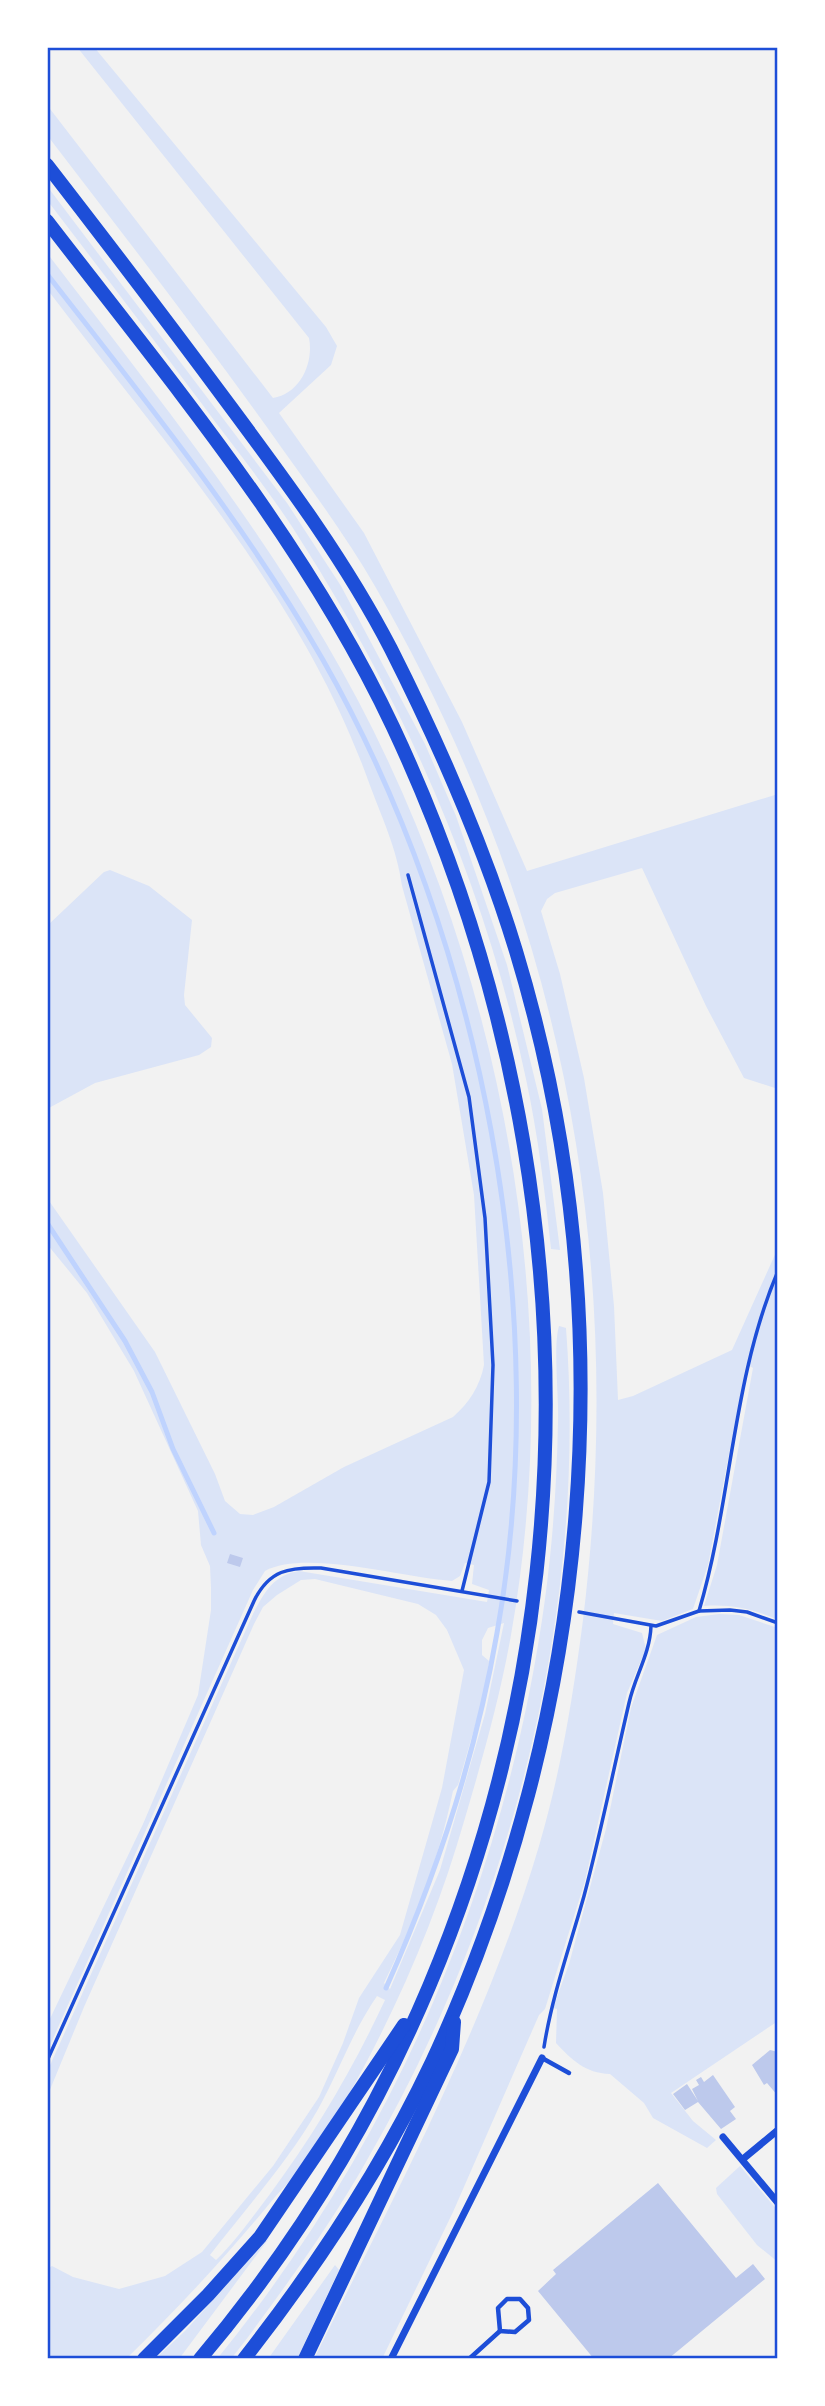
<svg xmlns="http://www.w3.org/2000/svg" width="825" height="2406" font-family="Figtree,sans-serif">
<rect width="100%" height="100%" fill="#f2f2f2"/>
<!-- green -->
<g fill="#dbe4f7" fill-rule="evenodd">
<path d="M77 47H94L326 327 337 346 331 365 279 413 364 533 462 722 527 871 778 794V1089L744 1078 706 1006 642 868 555 893 547 899 541 911 560 974 584 1078 603 1193 614 1306 618 1400 633 1396 732 1350 778 1248V1620C754 1609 731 1604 704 1606L717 1565 753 1368 746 1364 708 1565 693 1609 662 1621 614 1613 613 1624 642 1633 646 1649 627 1693 585 1881 545 2009 539 2015 453 2212 382 2359H314C396 2192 486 2025 539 1846 561 1771 573 1697 583 1620 628 1251 561 911 376 588 348 539 314 493 281 447 206 341 126 238 47 135V105L273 398C300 394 314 363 309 338Z"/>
<path d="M47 186 287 503 341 586 425 744 456 816 507 965 542 1109 560 1250 551 1249C545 1192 538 1135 526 1079 486 888 407 708 303 544 273 495 236 450 202 404 151 336 99 268 47 200Z"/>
<path d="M47 253C171 415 302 575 388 761 513 1029 563 1342 511 1635 500 1697 483 1757 465 1818 437 1916 397 2010 346 2099 334 2119 323 2140 309 2159 297 2175 282 2188 270 2203 225 2258 177 2309 126 2359H47V2269L52 2266 73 2277 119 2289 165 2276 202 2252 273 2166 319 2097 343 2043 359 1998 400 1935 442 1788 464 1670 447 1630 436 1615 418 1604 315 1579 301 1580 277 1595 263 1607 254 1624 84 2007 47 2097V2072L253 1614C264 1593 273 1575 299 1571L487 1602 489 1590 472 1584 474 1565 465 1563 460 1576 452 1581C405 1578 305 1549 265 1571L253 1590 47 2052V2025L143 1824 198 1695 211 1610V1588L210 1566 201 1545 198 1511 134 1371 87 1293 47 1244V1198L155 1352 215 1474 225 1501 240 1514 253 1515 274 1507 344 1467 453 1417C469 1403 480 1386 484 1365L474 1195 452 1064 402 886C397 848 381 816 368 780 301 594 165 445 47 289ZM504 1623 485 1714 440 1870 390 1989 384 1983C417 1915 437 1866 453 1791L458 1785 486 1687 489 1661 482 1655V1640L488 1628ZM377 1996 385 2000C353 2069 315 2133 270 2194 253 2216 236 2241 216 2260L210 2255C246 2208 287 2163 317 2111 338 2074 352 2032 377 1996Z"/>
<path d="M110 870 149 886 192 920 184 995 185 1005 212 1038 211 1047 199 1055 95 1083 47 1109V926L104 872Z"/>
<path d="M559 1326 566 1328C588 1614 510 1913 367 2160 331 2224 288 2283 245 2341L231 2359H217C395 2141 507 1877 545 1599 553 1540 557 1480 558 1421 559 1397 553 1346 559 1326Z"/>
<path d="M719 1614 739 1615 778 1628V2004L775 2005 778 2021 671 2093 693 2121 716 2140 707 2148 653 2118 644 2103 610 2074C585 2073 572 2060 556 2043L557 2009 553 2008 569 1964 606 1829 631 1708 657 1635 696 1617Z"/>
<path d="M740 2166 778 2211V2262L757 2245 717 2194 716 2188Z"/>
<path d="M270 2237 179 2359H155L185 2331Z"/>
<path d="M335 2265 339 2270 297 2359H268Z"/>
</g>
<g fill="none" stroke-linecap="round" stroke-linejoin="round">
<!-- stream -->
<g stroke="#bfd3fe" stroke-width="5">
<path d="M47 274C144 399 244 522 323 660 483 941 554 1314 497 1633 476 1754 436 1876 386 1988"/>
<path d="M47 1223 125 1341 152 1392 173 1449 214 1533"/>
</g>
</g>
<!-- building -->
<g fill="#bdc9ec">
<path d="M230 1554 243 1558 240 1567 227 1563Z"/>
<path d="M770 2050 778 2052V2096L767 2083 764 2085 752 2065Z"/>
<path d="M713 2075 735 2107 730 2111 736 2119 721 2129 698 2102 685 2110 673 2094 687 2084 698 2101 692 2089 699 2085 696 2080 701 2077 704 2082Z"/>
<path d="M658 2183 736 2278 753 2264 765 2279 668 2359H594L538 2291 556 2274 553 2270Z"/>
</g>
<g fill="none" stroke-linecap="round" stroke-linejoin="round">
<!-- path -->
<g stroke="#1d4ed8" stroke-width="3.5">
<path d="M408 875 469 1097 485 1218 493 1365 489 1482 462 1591"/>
<path d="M699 1611C732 1499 732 1379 778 1271"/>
<path d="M579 1612 656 1626 699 1611 730 1610 747 1612 778 1623"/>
<path d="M544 2047C552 1996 570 1946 584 1896 601 1832 614 1767 629 1703 635 1676 650 1654 651 1626"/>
<path d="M47 2061 254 1601C269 1570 289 1567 321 1568L517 1601"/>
</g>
<!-- service -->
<g stroke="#1d4ed8" stroke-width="4.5">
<path d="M542 2058 569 2073"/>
<path d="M507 2299H520L528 2308 529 2320 515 2332 500 2331 498 2308Z"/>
<path d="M469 2359 500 2331"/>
</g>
<!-- minor -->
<g stroke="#1d4ed8" stroke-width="7">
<path d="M723 2137 778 2203"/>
<path d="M743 2159 778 2130"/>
<path d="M391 2359 542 2058"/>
</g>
<!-- motorway -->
<g stroke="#1d4ed8" stroke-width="14">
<path d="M47 165C109 245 170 325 230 406 288 484 346 562 391 649 440 746 484 846 516 951 627 1317 592 1717 432 2062 382 2168 316 2267 244 2359"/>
<path d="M47 221C171 382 306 542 393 727 645 1264 588 1900 200 2359"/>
<path d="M144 2359 208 2295 260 2237 404 2025"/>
<path d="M305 2359 452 2049 454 2022"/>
</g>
</g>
<!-- border -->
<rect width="825" height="2406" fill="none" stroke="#ffffff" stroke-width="98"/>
<rect x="49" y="49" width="727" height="2308" fill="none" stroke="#1d4ed8" stroke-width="2.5"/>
</svg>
